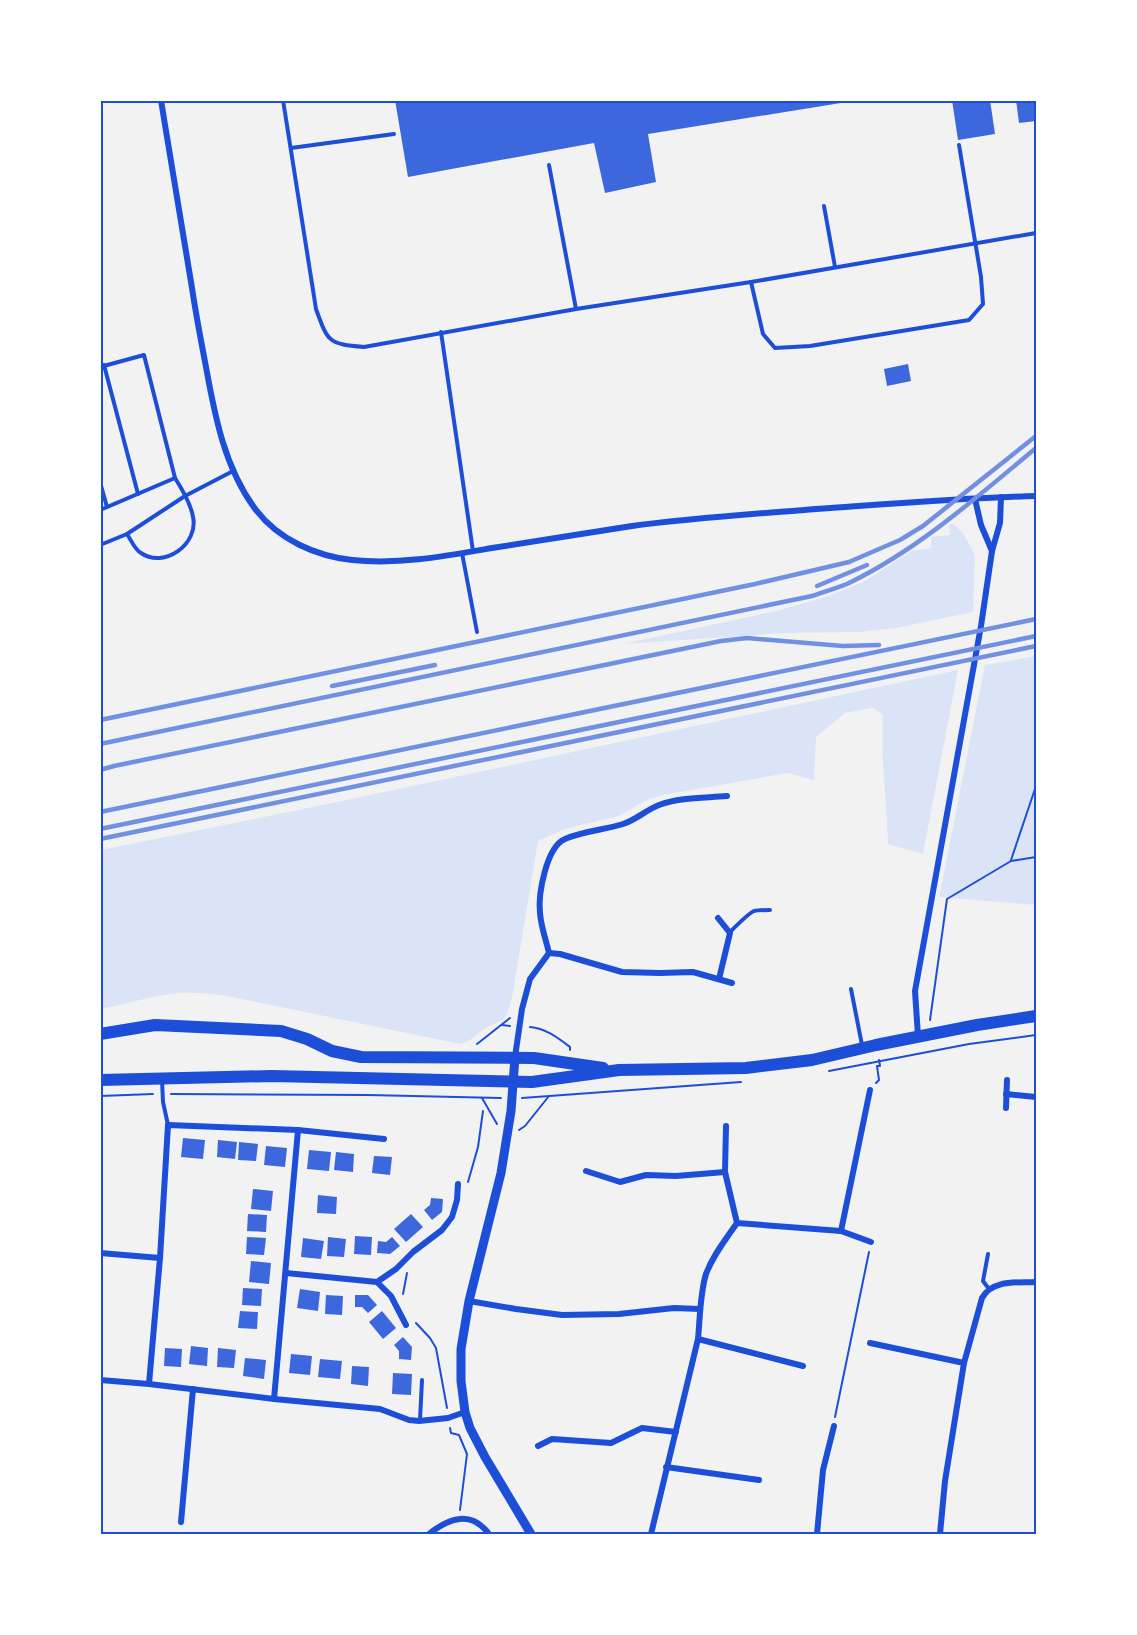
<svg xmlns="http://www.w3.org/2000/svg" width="1137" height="1635" font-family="'Noto Sans',sans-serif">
<rect width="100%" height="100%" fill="#f2f2f2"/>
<!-- green -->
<g fill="#dbe4f7">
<path d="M949 524H953L958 528 966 538 975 555 973 612 896 628 860 632 786 633 623 644 780 610 829 596 863 582 912 551 931 548V537L950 535Z"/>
<path d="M1036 656V905L939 897 985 665Z"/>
<path d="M958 670 923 854 888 844C887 800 880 758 883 715L873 708 845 713 816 737 814 780 788 773 663 795 647 800 618 816 565 829 538 841 512 998C510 1004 509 1011 505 1017 500 1023 494 1023 488 1027 476 1033 475 1040 460 1044L232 997C215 994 198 992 180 993 153 995 127 1004 101 1009V850L337 802Z"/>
</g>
<!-- building -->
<g fill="#3d67dc">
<path d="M395 100H847V102L648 134 656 182 605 193 594 143 408 177Z"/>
<path d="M952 100H990L995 134 958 140Z"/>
<path d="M1016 100H1036V121L1019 123Z"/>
<path d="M908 364 911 381 887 386 884 369Z"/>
<path d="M183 1138 205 1140 203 1159 181 1157Z"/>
<path d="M218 1140 237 1142 235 1159 217 1157Z"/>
<path d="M239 1142 258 1144 256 1161 238 1160Z"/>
<path d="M266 1146 287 1148 285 1167 264 1165Z"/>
<path d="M309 1150 331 1152 329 1171 307 1169Z"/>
<path d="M336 1152 354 1154 353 1172 334 1170Z"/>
<path d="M374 1156 392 1157 390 1175 372 1173Z"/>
<path d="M253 1189 273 1191 271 1211 251 1209Z"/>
<path d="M318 1195 337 1197 336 1214 317 1213Z"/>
<path d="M431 1198 443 1199 442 1212 432 1220 424 1210 430 1205Z"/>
<path d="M248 1214 267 1215 266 1232 247 1231Z"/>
<path d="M411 1214 423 1227 406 1242 394 1229Z"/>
<path d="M355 1236 372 1237 371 1255 354 1254Z"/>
<path d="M247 1237 266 1238 264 1255 246 1254Z"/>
<path d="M328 1237 346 1239 344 1257 327 1256Z"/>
<path d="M392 1237 400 1246 390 1254 377 1253 378 1241 386 1242Z"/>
<path d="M303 1238 324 1241 321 1259 301 1257Z"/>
<path d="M251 1261 271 1263 269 1284 249 1282Z"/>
<path d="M243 1288 262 1289 261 1306 242 1305Z"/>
<path d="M300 1289 320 1292 318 1311 297 1308Z"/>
<path d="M326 1295 343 1296 342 1315 325 1314Z"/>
<path d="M355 1295H368L377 1305 368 1313 362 1307H355Z"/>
<path d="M240 1311 258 1312 257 1329 238 1328Z"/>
<path d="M382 1311 396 1328 383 1339 369 1322Z"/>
<path d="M403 1337 412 1347 411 1360 399 1359V1351L394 1345Z"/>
<path d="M191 1346 208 1348 207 1366 189 1364Z"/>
<path d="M165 1348 182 1349 181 1367 164 1366Z"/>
<path d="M218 1348 236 1350 234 1368 217 1367Z"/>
<path d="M291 1354 312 1356 310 1375 289 1373Z"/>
<path d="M245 1358 266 1360 264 1379 243 1376Z"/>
<path d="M320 1359 342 1361 340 1379 318 1377Z"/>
<path d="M352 1366 369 1367 368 1386 351 1384Z"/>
<path d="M393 1373 412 1374 411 1395 392 1394Z"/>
</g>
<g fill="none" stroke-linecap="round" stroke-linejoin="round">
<!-- path -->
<g stroke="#1d4ed8" stroke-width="2">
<path d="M1011 860 1036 786"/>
<path d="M930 1020 947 899 1011 861 1036 857"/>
<path d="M502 1025 510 1026"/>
<path d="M530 1027C545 1028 558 1038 570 1047V1050"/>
<path d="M477 1044 510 1018"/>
<path d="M829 1071 969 1044 1036 1035"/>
<path d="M876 1083 879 1080 877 1066H880L879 1060"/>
<path d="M171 1094 368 1095 501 1098"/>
<path d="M100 1096 153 1094"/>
<path d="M482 1098 497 1124"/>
<path d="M522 1098 741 1082"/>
<path d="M519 1130 525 1126 549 1096"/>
<path d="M468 1182 478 1147 483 1111"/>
<path d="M403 1294 407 1273"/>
<path d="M416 1323 430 1338 436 1348 447 1408"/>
<path d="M835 1417 869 1252"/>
<path d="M450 1428 451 1433 459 1435 467 1454 460 1510"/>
</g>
<!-- service -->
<g stroke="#1d4ed8" stroke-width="4">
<path d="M283 100 316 309C328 342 328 344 364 347L576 309 751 282 1036 233"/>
<path d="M291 148 394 134"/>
<path d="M549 165 576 309"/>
<path d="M824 206 835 267"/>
<path d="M751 282 763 334 775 348 810 346 969 320 983 304 981 277 959 145"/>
<path d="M441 332 473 551"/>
<path d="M104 365 138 494"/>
<path d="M100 367 144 355 175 478"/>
<path d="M100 482 107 507"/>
<path d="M100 510 175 478C182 489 191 504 193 517 199 544 164 569 141 553 135 550 131 540 127 534"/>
<path d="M100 545 127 534 185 496 233 471"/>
<path d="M462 553 477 632"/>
<path d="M730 932C734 928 749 913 754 911 758 910 766 910 770 910"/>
<path d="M851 989 862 1045"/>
<path d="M162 1080 163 1102 168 1125"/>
<path d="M988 1254 983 1281 989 1289"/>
<path d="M420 1420 422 1380"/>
</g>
<!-- minor -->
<g stroke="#1d4ed8" stroke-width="6">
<path d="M161 100C171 163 182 226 192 288 196 315 201 341 206 367 215 417 225 469 256 510 279 540 316 556 352 560 399 565 446 556 492 548 539 541 585 533 632 526 693 518 754 514 816 509 889 504 963 498 1036 496"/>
<path d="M975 499 981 525 992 551"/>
<path d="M718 918 730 933 719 979"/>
<path d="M549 953C546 940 541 927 540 913 538 895 546 847 565 839 583 831 604 830 623 824 636 820 646 810 659 805 680 797 705 798 727 796"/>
<path d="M918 1036 915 991 981 626 992 551 1000 523 1001 497"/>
<path d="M515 1057 522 1009 530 979 549 953 560 954 622 972 660 973 693 972 732 983"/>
<path d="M1006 1094 1036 1097"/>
<path d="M1006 1108 1007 1080"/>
<path d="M586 1171 620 1182 646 1175 676 1176 725 1172"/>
<path d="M737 1223 841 1231 871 1242"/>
<path d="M841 1231 870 1090"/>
<path d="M100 1253 160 1258"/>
<path d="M286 1273 377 1282 391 1296 406 1325"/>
<path d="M377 1282 396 1269 413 1252 442 1230 452 1217 457 1200 458 1184"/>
<path d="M469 1301 516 1309 562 1315 619 1314 674 1308 700 1309"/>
<path d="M698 1339 803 1366"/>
<path d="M870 1343 964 1363"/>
<path d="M100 1380 149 1384 274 1399 380 1409 409 1420 419 1421 448 1418 465 1412"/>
<path d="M149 1384 160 1258 168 1125 298 1130 384 1139"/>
<path d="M274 1399 298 1130"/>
<path d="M538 1446 552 1439 611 1443 642 1428 676 1432"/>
<path d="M666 1467 759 1480"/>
<path d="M181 1522 193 1389"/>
<path d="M429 1534C449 1518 471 1510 489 1534"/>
<path d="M651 1534 698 1339C700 1319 700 1293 706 1274 713 1255 726 1239 737 1223L725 1172 726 1126"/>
<path d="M817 1534 823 1470 834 1426"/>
<path d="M940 1534 945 1481 964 1363 982 1298C992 1279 1018 1283 1036 1282"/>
</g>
<!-- tertiary -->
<path stroke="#1d4ed8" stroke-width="9" d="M515 1057 511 1111 501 1173 469 1301 461 1349V1381L465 1412 470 1428 485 1457 531 1534"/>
<!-- trunk -->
<g stroke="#1d4ed8" stroke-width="12">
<path d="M100 1034 155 1025 281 1031 307 1039 332 1051 361 1057 534 1058 603 1068"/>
<path d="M100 1080 272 1076 532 1082 619 1070 746 1068 812 1060 876 1045 977 1025 1036 1016"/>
</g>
<!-- rail -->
<g stroke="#7290e2" stroke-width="4.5">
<path d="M817 586 867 565"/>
<path d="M332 686 435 665"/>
<path d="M100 720 755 584 849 562 900 540 923 526 1036 436"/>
<path d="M100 744 812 596C825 591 839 588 851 582 920 548 978 496 1036 448"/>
<path d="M100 770 114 766 721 641 747 638 843 646 879 645"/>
<path d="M100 812 1036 619"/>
<path d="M100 829 1036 636"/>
<path d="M100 839 1036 646"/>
</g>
</g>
<!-- border -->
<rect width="1137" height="1635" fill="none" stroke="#ffffff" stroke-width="204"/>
<rect x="102" y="102" width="933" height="1431" fill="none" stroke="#1d4ed8" stroke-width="2"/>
</svg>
